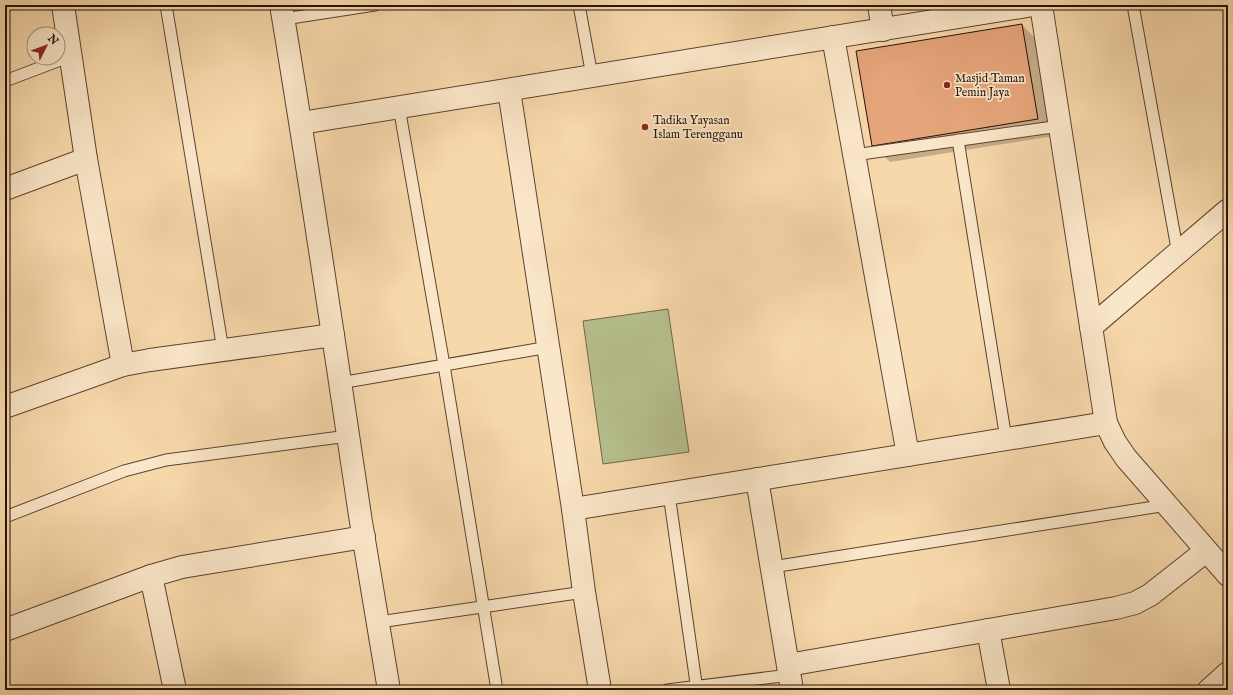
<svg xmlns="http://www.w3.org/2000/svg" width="1233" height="695" font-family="'IM FELL English',serif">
<rect width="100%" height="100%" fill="#f7d8ab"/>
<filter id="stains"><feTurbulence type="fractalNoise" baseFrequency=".005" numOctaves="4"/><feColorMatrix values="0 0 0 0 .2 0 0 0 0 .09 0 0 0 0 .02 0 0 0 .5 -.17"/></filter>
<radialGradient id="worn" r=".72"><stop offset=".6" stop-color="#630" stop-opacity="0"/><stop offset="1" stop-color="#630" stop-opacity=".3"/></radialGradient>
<!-- green -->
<path fill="#b6c08e" stroke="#6e684a" d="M668 309 689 452 603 464 583 321Z"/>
<!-- shadow -->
<path fill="#0003" d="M1022 25 1038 41 1054 136 890 162 873 146Z"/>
<!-- building -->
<path fill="#e6a57b" stroke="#271107" d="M1022 24 1038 119 872 146 856 51Z"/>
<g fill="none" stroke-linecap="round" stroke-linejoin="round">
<!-- service casing -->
<g stroke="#5b4330" stroke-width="13">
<g id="service">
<path d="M166 5 223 350"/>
<path d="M579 5 592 76"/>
<path d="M1133 5 1178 254"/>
<path d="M284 19 375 5"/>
<path d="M5 81 71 56"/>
<path d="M399 107 444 365 497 690"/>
<path d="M958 140 1006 439"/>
<path d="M854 155 1060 126"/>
<path d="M340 383 549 347"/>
<path d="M669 494 697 690"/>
<path d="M5 517 124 471 166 460 348 436"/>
<path d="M772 567 1167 505"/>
<path d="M379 622 584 592"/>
<path d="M667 690 790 675"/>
</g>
</g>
<!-- minor casing -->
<g stroke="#5b4330" stroke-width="24">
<g id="minor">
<path d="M63 5 86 159 123 365"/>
<path d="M281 5C310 177 335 349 361 522 370 578 380 634 389 690"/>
<path d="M879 5 883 30"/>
<path d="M1041 5 1106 423 1115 442 1126 458 1228 575"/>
<path d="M833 37 908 455"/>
<path d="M509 90 573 509 584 592 600 690"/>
<path d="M301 123 1033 5"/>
<path d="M5 189 86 159"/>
<path d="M1091 327 1228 210"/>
<path d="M5 407 123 365 150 360 333 335"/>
<path d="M757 479 792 690"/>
<path d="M573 509 1106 423"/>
<path d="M151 576 175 690"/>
<path d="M5 630 151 576 182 567 364 537"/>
<path d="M988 630 999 690"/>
<path d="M788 665 1116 608 1135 603 1150 595 1206 551"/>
<path d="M1209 690 1228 673"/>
</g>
</g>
<!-- service -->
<use href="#service" stroke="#fae6c8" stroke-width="11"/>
<!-- minor -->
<use href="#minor" stroke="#fae6c8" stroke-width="22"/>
</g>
<!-- markers -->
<g fill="#8f2418" stroke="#fae6c8" stroke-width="1.5">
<circle cx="947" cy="85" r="4"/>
<circle cx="645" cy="127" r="4"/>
</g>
<g text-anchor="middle" stroke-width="3.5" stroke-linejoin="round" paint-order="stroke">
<!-- poi labels -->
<g font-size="12" fill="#271107" stroke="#fae6c8" text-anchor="start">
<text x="955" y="82">Masjid Taman<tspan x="955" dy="14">Pemin Jaya</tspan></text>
<text x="653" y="124">Tadika Yayasan<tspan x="653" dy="14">Islam Terengganu</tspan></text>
</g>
</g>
<!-- margin -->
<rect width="1233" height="695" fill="none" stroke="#f7d8ab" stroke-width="20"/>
<rect x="6" y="6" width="1221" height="683" fill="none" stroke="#271107" stroke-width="2"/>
<rect x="10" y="10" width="1213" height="675" fill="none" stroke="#271107"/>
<!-- north arrow -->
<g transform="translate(46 46) rotate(48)"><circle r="19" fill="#fae6c8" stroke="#a6917b"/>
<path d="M0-3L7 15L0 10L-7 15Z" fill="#8f2418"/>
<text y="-6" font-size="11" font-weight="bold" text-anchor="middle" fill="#271107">N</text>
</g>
<rect width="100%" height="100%" filter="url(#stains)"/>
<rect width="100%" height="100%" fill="url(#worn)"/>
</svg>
